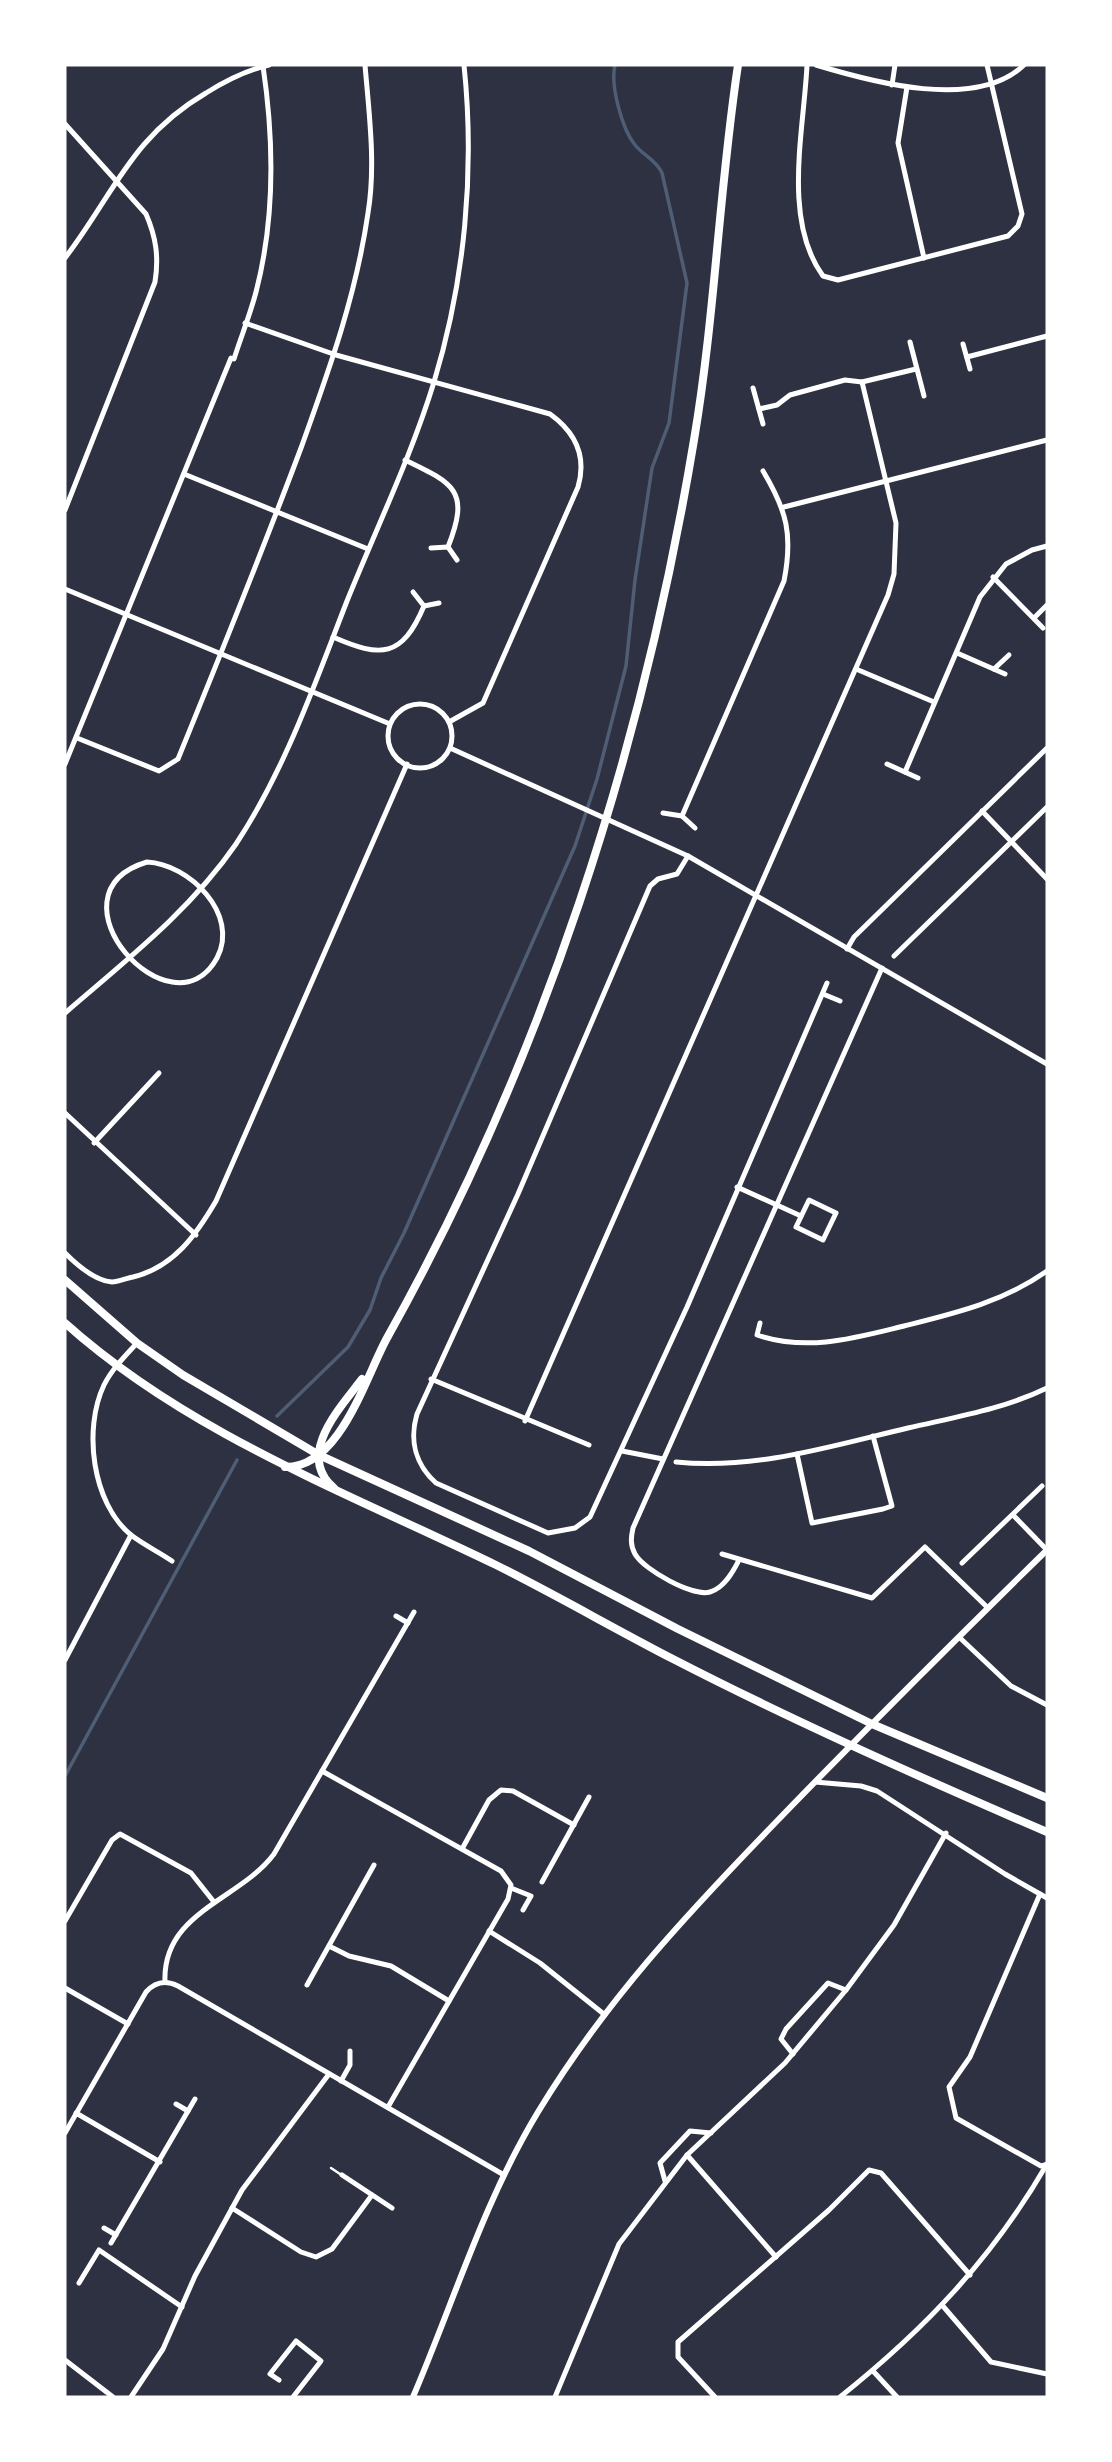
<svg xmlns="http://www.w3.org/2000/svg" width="1112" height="2462" font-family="'Asap Condensed',sans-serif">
<rect width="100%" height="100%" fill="#2d3142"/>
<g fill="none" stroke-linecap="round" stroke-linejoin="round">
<!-- stream -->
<g stroke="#4f5d75" stroke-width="3.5">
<path d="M277 1416 348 1347 370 1310 381 1278 404 1233 575 846 597 779 626 666 635 580 652 468 669 423 687 283 662 173C656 160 644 156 635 145 622 129 610 85 615 65"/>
<path d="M65 1776 237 1460"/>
</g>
<!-- service -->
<path stroke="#fff" stroke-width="2.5" d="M331 2168 340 2174"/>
<!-- minor -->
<g stroke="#fff" stroke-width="5">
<path d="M807 65C804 130 782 220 823 276L838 280 1008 236 1018 226 1022 214 987 65"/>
<path d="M816 65C872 82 976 111 1024 65"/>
<path d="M892 85 895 65"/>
<path d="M907 87 898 143 924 258"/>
<path d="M65 124 146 214C156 237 159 257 155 282L65 510"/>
<path d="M65 258C114 194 131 137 206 93 225 81 247 70 269 65"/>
<path d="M245 323 336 355 550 414C575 432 587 456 578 487L483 703 449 722"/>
<path d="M910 342 924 396"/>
<path d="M963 344 970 369"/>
<path d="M967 357 1047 336"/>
<path d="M753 388 763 424"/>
<path d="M759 409 777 405 790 395 845 380 862 382 916 369"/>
<path d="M405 460C455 484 470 491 448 547"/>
<path d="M184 474 368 549"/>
<path d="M784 507 1047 440"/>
<path d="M431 548 448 547 457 560"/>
<path d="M993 577 1043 628"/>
<path d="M65 589 390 724"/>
<path d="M413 592 424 606 439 603"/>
<path d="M1034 618 1047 605"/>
<path d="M333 637C381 658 402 658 424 606"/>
<path d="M957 653 1005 674"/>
<path d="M856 669 934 702"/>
<path d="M994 669 1009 655"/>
<circle cx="420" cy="736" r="32"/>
<path d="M77 738 159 771 178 759C220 656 262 552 301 448 329 370 356 296 368 213 376 165 369 113 365 65"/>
<path d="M450 748 688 856 1047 1064"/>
<path d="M65 764 231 358 234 359C241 337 250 315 256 292 275 219 274 140 263 66"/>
<path d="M887 764 918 778"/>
<path d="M905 772 980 597 1006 564 1032 550 1047 546"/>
<path d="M982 811 1047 879"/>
<path d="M663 813 682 816 695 828"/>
<path d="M682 816 784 581C793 535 787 511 763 471"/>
<path d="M688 856 677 874 658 879 650 886 518 1194 417 1414C409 1441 416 1465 436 1483L548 1533 575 1528 590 1517 687 1307 827 983"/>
<path d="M147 862C189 864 240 914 217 958 172 1040 41 894 147 862Z"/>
<path d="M847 949 854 937 1047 748"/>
<path d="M894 956 1047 807"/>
<path d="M823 994 840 1001"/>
<path d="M65 1013C125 961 190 911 236 844 285 770 315 683 347 601 376 529 411 457 434 382 465 280 475 171 464 65"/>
<path d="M65 1113 196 1235"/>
<path d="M94 1143 159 1073"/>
<path d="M737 1187 801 1216"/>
<path d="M809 1200 836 1213 823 1240 796 1227Z"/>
<path d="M65 1253C76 1264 95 1281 112 1282 118 1282 127 1278 133 1277 174 1267 196 1235 216 1201L407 764"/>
<path d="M760 1323 757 1335C808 1352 855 1338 904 1326 956 1313 1003 1302 1047 1271"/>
<path d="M137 1343C125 1356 112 1369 104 1385 83 1429 92 1503 131 1535 144 1545 159 1552 172 1561"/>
<path d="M431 1379 589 1445"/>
<path d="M525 1421 888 595 894 574 896 523 862 382"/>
<path d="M622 1451 663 1459"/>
<path d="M797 1454 812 1523 883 1509 892 1506 873 1436"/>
<path d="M676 1462C756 1470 831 1446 908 1428 955 1417 1004 1409 1047 1388"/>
<path d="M1013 1515 1047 1550"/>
<path d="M722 1554 872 1598 925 1547 988 1608"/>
<path d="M739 1560C733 1572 724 1588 710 1592 693 1597 644 1570 635 1554 630 1545 631 1537 633 1528L882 968"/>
<path d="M962 1563 1042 1486"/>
<path d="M396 1616 408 1623"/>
<path d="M959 1637 1011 1686 1047 1705"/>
<path d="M65 1660 131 1535"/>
<path d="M322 1771 501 1871 511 1885 508 1899 388 2107"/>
<path d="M815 1782 861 1786 877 1791 1005 1874 1047 1898"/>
<path d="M462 1849 489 1800 501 1790 513 1791 574 1825"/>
<path d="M542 1882 589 1797"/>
<path d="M511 1888 531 1896 523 1910"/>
<path d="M1040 1894 970 2057 949 2087 956 2118 1041 2166 1047 2164"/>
<path d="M65 1921 112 1840 120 1834 191 1873 214 1902"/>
<path d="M489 1931 540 1963 605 2015"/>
<path d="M329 1946 349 1956 391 1966 449 2001"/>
<path d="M165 1982C162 1912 240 1900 274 1854L414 1612"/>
<path d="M307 1985 374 1865"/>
<path d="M65 1988 128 2024"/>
<path d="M793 2054 781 2039 786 2029 828 1983 846 1990"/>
<path d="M341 2081 350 2065V2051"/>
<path d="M176 2104 188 2111"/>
<path d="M76 2113 160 2162"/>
<path d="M65 2133 146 1992C155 1982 166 1980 178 1986L504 2175"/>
<path d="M687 2155 776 2257"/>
<path d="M342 2175 392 2208"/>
<path d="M665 2181 660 2163 690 2131 711 2133"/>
<path d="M232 2208 301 2252 316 2257 332 2249 372 2195"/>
<path d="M104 2228 116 2235"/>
<path d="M111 2243 195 2099"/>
<path d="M79 2283 99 2250 182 2307"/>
<path d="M942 2305 991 2362 1047 2374"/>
<path d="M65 2360 113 2397"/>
<path d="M873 2371 897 2397"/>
<path d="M279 2380 270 2374 296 2341 321 2361 293 2397"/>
<path d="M131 2397 163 2349 195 2276 242 2190 329 2074"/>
<path d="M555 2397 619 2244 687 2155 785 2063 846 1990 894 1925 946 1833"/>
<path d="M715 2397 678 2357V2342L829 2210 869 2170 881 2173 970 2275"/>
<path d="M840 2397C925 2329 992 2259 1047 2164"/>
</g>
<!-- tertiary -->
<path stroke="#fff" stroke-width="6" d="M413 2397C454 2301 484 2201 538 2112 606 2000 687 1914 777 1821 866 1729 956 1639 1047 1550"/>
<!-- primary -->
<g stroke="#fff" stroke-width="8">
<path d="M285 1467C340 1468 365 1378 387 1338 543 1060 642 753 694 440 715 316 719 190 738 65"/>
<path d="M334 1488C295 1455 340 1408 362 1379"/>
</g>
<!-- trunk -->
<g stroke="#fff" stroke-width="8">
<path d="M65 1280 137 1343 183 1375 319 1455 529 1551 678 1629 872 1724 1047 1798"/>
<path d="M65 1323C189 1434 348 1493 496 1565 556 1595 613 1628 673 1659 795 1722 921 1778 1047 1832"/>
</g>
</g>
<!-- border -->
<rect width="1112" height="2462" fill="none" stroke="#ffffff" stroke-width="133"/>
</svg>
